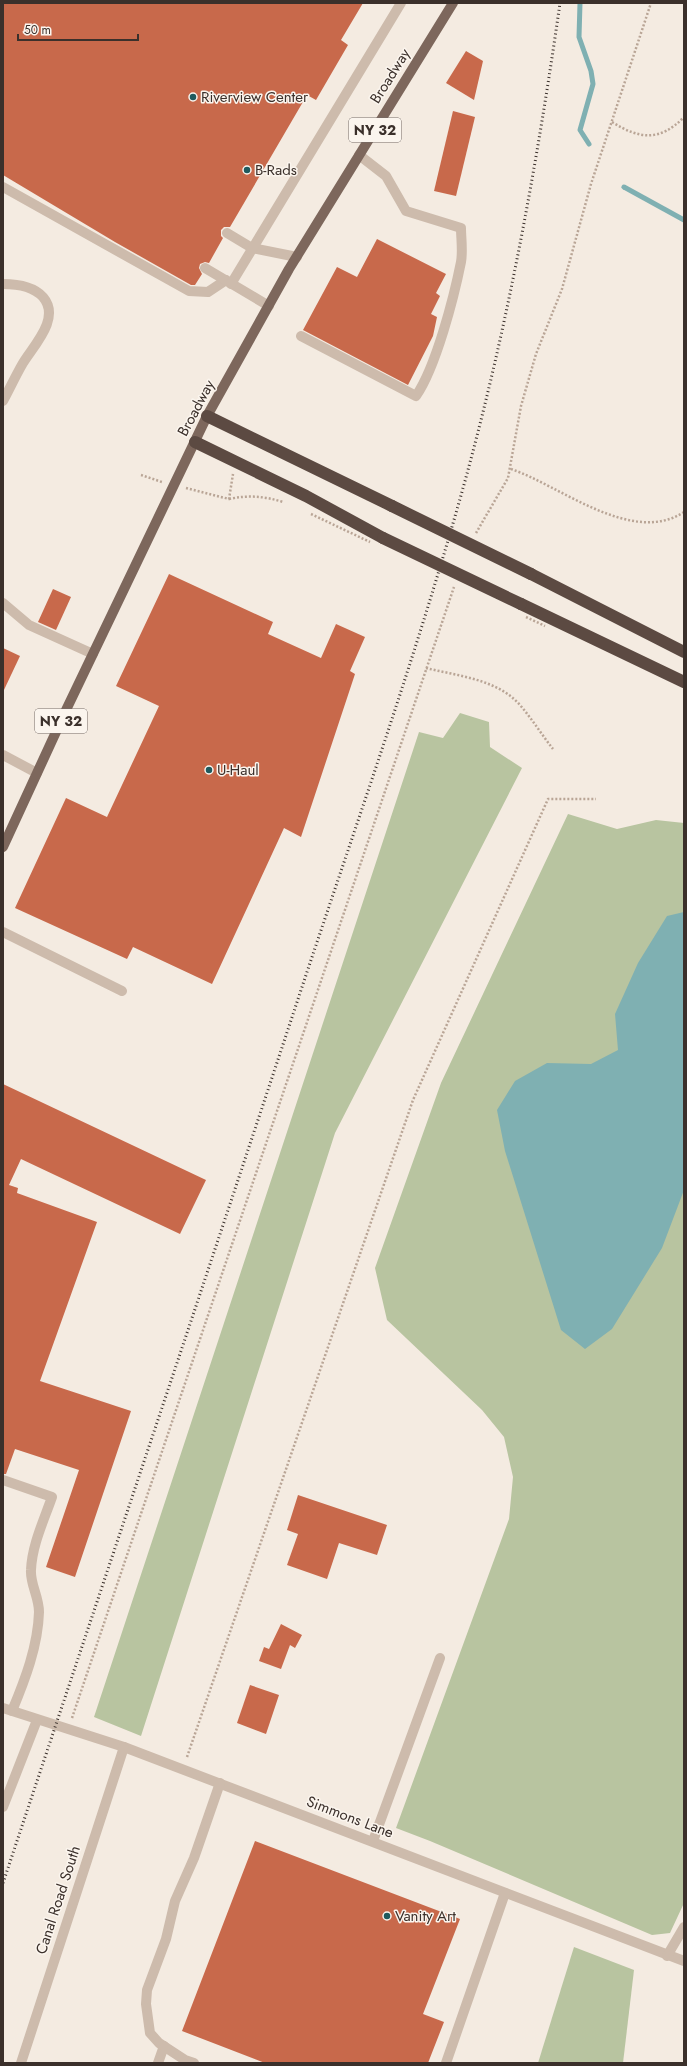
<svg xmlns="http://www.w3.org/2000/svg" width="687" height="2066" font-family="Jost,sans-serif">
<rect width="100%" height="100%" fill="#f4ebe1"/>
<!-- green -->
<g fill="#b8c4a0">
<path d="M460 713 489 722 490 747 522 768 335 1133 141 1736 94 1717 419 732 443 738Z"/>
<path d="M568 814 617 829 656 820 684 823V1903L670 1933 652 1935 430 1841 396 1828 509 1519 513 1477 504 1437 482 1410 387 1320 375 1268 441 1083Z"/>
<path d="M574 1947 634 1970 623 2063H538Z"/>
</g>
<!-- water -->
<path fill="#7fb0b2" d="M684 912V1190L662 1248 612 1329 585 1349 561 1330 505 1151 497 1110 515 1081 547 1063 591 1064 618 1050 615 1014 638 963 667 916Z"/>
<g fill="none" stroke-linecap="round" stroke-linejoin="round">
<!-- stream -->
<g stroke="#7fb0b2" stroke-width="5">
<path d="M580 3 579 37 591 71 593 84 580 130 589 144"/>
<path d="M624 187 684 220"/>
</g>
</g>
<!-- building -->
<g fill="#c8694b">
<path d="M3 3H363L341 40 348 45 316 100 307 95 230 227H224L221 230V236L223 238 209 263 205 262 200 264 199 268 202 274 195 285H191L115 242 3 175Z"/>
<path d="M466 51 483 61 474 100 446 83Z"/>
<path d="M453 111 475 117 456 196 434 191Z"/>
<path d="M377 239 446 274 436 293 440 296 431 314 437 317 433 336 408 385 303 330 337 267 357 277Z"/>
<path d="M169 574 273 622 268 634 321 658 336 624 365 637 350 671 355 674 301 837 284 828 212 984 133 947 127 959 15 908 66 798 107 817 159 706 116 686Z"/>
<path d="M53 589 71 597 56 630 38 622Z"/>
<path d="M3 648 20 656 3 692Z"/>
<path d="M3 1084 206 1180 180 1234 21 1159 9 1185 18 1188 17 1193 97 1222 40 1381 131 1411 75 1577 46 1567 79 1470 15 1449 6 1474H3Z"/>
<path d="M298 1495 387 1525 377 1555 339 1543 327 1579 287 1565 298 1534 287 1530Z"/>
<path d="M281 1624 302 1635 295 1648 290 1645 281 1669 259 1661 264 1647 269 1649Z"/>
<path d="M250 1685 279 1695 266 1734 237 1723Z"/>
<path d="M255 1841 460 1919 423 2014 444 2022 428 2063H265L182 2031Z"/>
</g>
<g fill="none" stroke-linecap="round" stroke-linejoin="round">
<!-- path -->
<g stroke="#b9a596" stroke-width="2.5" stroke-dasharray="2 2" stroke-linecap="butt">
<path d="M612 122C639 139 660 142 684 117"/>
<path d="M511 469C561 486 632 546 684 512"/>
<path d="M141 475 162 482"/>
<path d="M186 488 229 499 233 474"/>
<path d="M229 499C248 495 264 496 283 502"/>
<path d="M476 533 508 478 521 406 536 354 562 289 591 184 651 3"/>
<path d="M426 668C458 676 497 679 520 705 532 719 542 735 553 749"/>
<path d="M72 1718 454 587"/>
<path d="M187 1757 413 1100 548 799H596"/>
</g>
<!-- minor -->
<g stroke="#cdbbac" stroke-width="10">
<path d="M3 187 189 291 208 292 226 280"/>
<path d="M227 233 252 248 297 257"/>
<path d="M205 268 269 306"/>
<path d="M3 284C17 284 33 286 43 297 61 318 34 345 23 363 16 375 10 388 3 401"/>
<path d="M231 284 401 3"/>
<path d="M301 336 416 396C436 367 454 297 461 262 463 251 461 238 461 228L406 211 386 176 359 155"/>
<path d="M3 603 29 625 93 654"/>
<path d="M3 755 37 773"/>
<path d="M3 932 122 991"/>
<path d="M3 1480 52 1497C44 1520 32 1545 31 1570 30 1584 39 1597 39 1612 38 1646 25 1680 12 1711"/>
<path d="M3 1708 124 1747 684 1961"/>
<path d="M3 1807 37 1720"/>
<path d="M373 1841 440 1658"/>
<path d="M667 1956 684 1927"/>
<path d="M21 2063 124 1747"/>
<path d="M158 2063 164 2046"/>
<path d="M194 2063 185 2060 159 2043 150 2033 146 2004 147 1990 166 1939 175 1901 194 1858 220 1783"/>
<path d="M446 2063 505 1893"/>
</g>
<!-- major -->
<path stroke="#7d675c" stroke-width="10" d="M3 847 67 708 207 416 289 269 453 3"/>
<!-- highway -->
<g stroke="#5c4a42" stroke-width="12">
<path d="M207 416 392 506"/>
<path d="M195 442 306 496 383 538"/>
<path d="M531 574 684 652"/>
<path d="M521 604 684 682"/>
</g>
<!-- rail -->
<path stroke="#3b302b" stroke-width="3" stroke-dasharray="1 3" stroke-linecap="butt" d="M3 1883C103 1583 204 1284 303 984 356 825 412 667 458 506 505 341 536 172 560 3"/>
<!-- path-bridge -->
<g stroke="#b9a596" stroke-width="2.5" stroke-dasharray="2 2" stroke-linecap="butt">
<path d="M311 514 370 542"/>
<path d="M526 617 545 626"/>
</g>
<!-- highway-bridge -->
<g stroke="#5c4a42" stroke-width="12">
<path d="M392 506 531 574"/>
<path d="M383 538 521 604"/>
</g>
</g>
<!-- markers -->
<g fill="#1f5a5e" stroke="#fbf5ee" stroke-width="1.5">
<circle cx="193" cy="97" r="4"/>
<circle cx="247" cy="170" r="4"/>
<circle cx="209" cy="770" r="4"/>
<circle cx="387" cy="1916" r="4"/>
</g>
<g text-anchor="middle" stroke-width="3" stroke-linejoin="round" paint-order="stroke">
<!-- shield labels -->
<g fill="#fbf5ee" stroke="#756b66" stroke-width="1">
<rect x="349" y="118" width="52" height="24" rx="3"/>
<rect x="35" y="709" width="52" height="24" rx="3"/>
</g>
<g font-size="14" font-weight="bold" fill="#3b302b">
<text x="375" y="135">NY 32</text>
<text x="61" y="726">NY 32</text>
</g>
<!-- street labels -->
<g font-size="15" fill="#3b302b" stroke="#fbf5ee">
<text transform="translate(390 76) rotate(-58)" y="5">Broadway</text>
<text transform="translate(196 408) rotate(-62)" y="5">Broadway</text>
<text transform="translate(350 1817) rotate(21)" y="5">Simmons Lane</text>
<text transform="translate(58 1900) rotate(-72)" y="5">Canal Road South</text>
</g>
<!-- poi labels -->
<g font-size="15" fill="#3b302b" stroke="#fbf5ee" text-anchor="start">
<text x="201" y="102">Riverview Center</text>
<text x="255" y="175">B-Rads</text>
<text x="217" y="775">U-Haul</text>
<text x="395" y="1921">Vanity Art</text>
</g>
</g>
<!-- border -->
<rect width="687" height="2066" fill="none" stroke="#3b302b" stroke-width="8"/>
<!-- scale -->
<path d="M18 34v6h120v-6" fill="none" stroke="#3b302b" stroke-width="2"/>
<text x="24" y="34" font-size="12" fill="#3b302b" stroke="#fbf5ee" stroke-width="3" paint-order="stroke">50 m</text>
</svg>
